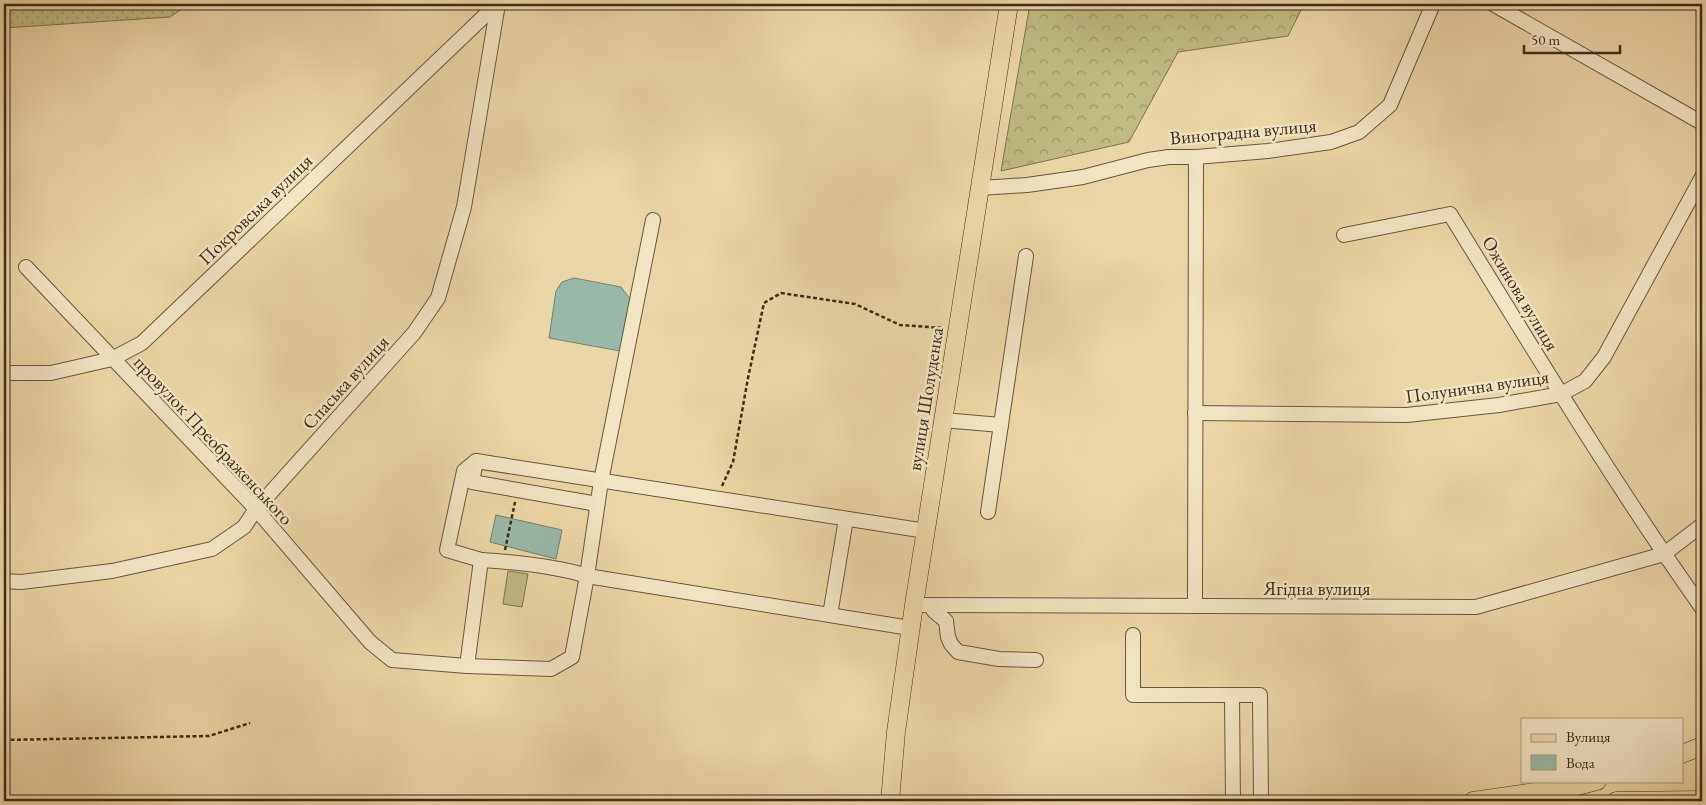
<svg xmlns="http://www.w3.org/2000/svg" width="1706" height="805" font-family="'EB Garamond',serif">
<defs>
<pattern id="grass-dots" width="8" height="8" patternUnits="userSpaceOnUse" patternTransform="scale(1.25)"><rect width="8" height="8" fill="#bfbc81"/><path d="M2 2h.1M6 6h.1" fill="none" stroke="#9c9969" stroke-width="1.8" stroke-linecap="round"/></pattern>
<pattern id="forest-crowns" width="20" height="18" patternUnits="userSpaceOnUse" patternTransform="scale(1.25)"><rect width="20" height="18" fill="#bfbc81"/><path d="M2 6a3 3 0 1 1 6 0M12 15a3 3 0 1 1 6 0" fill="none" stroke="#9c9969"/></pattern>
</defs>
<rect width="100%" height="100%" fill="#ebd7a5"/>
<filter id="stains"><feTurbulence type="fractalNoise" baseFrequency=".004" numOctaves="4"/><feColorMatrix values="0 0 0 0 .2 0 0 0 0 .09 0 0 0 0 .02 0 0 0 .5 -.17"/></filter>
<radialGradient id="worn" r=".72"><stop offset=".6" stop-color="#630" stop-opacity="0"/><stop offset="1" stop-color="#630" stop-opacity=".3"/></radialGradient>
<!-- grass -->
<path fill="url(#grass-dots)" stroke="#7e744e" d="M4 4H189L170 17 4 28Z"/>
<!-- forest -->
<path fill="url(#forest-crowns)" stroke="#7e744e" d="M1030 4H1304L1288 36 1178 52 1129 142 1001 171Z"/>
<!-- green -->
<path fill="#bfbc81" stroke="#7e744e" d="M508 571 528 574 522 607 503 604Z"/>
<!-- water -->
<g fill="#98b9aa" stroke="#738170">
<path d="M574 278 621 287 630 299 620 351 549 338 556 291 562 282Z"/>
<path d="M496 515 562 530 556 559 490 542Z"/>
</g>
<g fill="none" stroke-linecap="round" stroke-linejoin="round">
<!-- minor casing -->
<g stroke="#68583d" stroke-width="16">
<g id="minor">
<path d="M1493 4 1702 123"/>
<path d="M980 188 1027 185 1083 177 1148 160 1169 157H1196L1268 151 1331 142 1359 132 1390 105 1433 4"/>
<path d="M1344 235 1450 214C1532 347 1612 481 1702 608"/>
<path d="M26 267 256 509 370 642 392 660 467 666 551 669 572 657 587 576 601 481 653 220"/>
<path d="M4 373H51L112 359 142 343 497 4"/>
<path d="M1195 413 1407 415 1499 405 1561 394 1585 381 1604 357 1702 177"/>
<path d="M943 420 1001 425"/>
<path d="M476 461 472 482 597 504"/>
<path d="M988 512 1026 256"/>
<path d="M481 560C514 562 556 566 587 576L910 628"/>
<path d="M4 581 21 582 112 571 212 549 244 527 256 509 414 333 438 298 464 207 498 4"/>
<path d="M914 605 1476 607 1664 554 1702 525"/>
<path d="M930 605 934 611 946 621 948 637 951 644 958 652 999 659 1036 660"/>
<path d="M1195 606 1196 157"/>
<path d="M830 615 846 519"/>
<path d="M1133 635V695H1260L1261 801"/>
<path d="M467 666 481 560 447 550 464 471 476 461 926 531"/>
<path d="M1232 695 1233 801"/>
</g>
</g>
<!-- major casing -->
<g stroke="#3c2d1a" stroke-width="19">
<g id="major">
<path d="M1682 754 1702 746"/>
<path d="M890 801 896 732 914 605 1009 4"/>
<path d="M1473 801 1577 786 1597 781"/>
<path d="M1616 801 1702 800"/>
</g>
</g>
<!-- path -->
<g stroke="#3c2d1a" stroke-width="2.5" stroke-dasharray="4 2.5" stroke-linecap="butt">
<path d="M684 4 685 10"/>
<path d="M722 486 733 462 748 378 764 303 781 293 855 304 900 325 944 328"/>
<path d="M505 550 515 502"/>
<path d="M4 740 209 736 250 723"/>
</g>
<!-- minor -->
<use href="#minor" stroke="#f2e5c4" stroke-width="14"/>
<!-- major -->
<use href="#major" stroke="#ebd7a5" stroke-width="18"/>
</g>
<g text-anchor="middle" stroke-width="5" stroke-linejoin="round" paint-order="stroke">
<!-- street labels -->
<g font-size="19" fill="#3c2d1a" stroke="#f2e5c4">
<text transform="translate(1243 131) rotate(-5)" y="7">Виноградна вулиця</text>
<text transform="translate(255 209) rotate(-44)" y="7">Покровська вулиця</text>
<text transform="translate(1521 293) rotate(59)" y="7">Ожинова вулиця</text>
<text transform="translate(345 382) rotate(-48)" y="7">Спаська вулиця</text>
<text transform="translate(1477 386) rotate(-8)" y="7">Полунична вулиця</text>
<text transform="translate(925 399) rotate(-81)" y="7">вулиця Шолуденка</text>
<text transform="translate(214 440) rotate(47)" y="7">провулок Преображенського</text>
<text x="1317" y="595">Ягідна вулиця</text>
</g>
</g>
<!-- margin -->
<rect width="1706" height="805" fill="none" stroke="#ebd7a5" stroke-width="20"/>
<rect x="5" y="5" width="1696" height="795" fill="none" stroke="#3c2d1a" stroke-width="2.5"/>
<rect x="10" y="10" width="1686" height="785" fill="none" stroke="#3c2d1a"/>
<!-- legend -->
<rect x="1521" y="718" width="162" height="65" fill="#f2e5c4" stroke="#a99b80"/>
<rect x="1531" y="734" width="25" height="8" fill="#ebd7a5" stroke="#a99b80"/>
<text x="1566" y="742" font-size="15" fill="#3c2d1a">Вулиця</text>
<rect x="1531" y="755" width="25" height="15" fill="#98b9aa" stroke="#a99b80"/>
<text x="1566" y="768" font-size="15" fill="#3c2d1a">Вода</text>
<!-- scale -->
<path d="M1524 45v8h96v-8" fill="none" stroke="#3c2d1a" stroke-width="2.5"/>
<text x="1531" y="45" font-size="15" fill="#3c2d1a" stroke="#f2e5c4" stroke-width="4" paint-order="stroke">50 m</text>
<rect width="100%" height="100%" filter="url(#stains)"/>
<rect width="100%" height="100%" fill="url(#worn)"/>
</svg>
